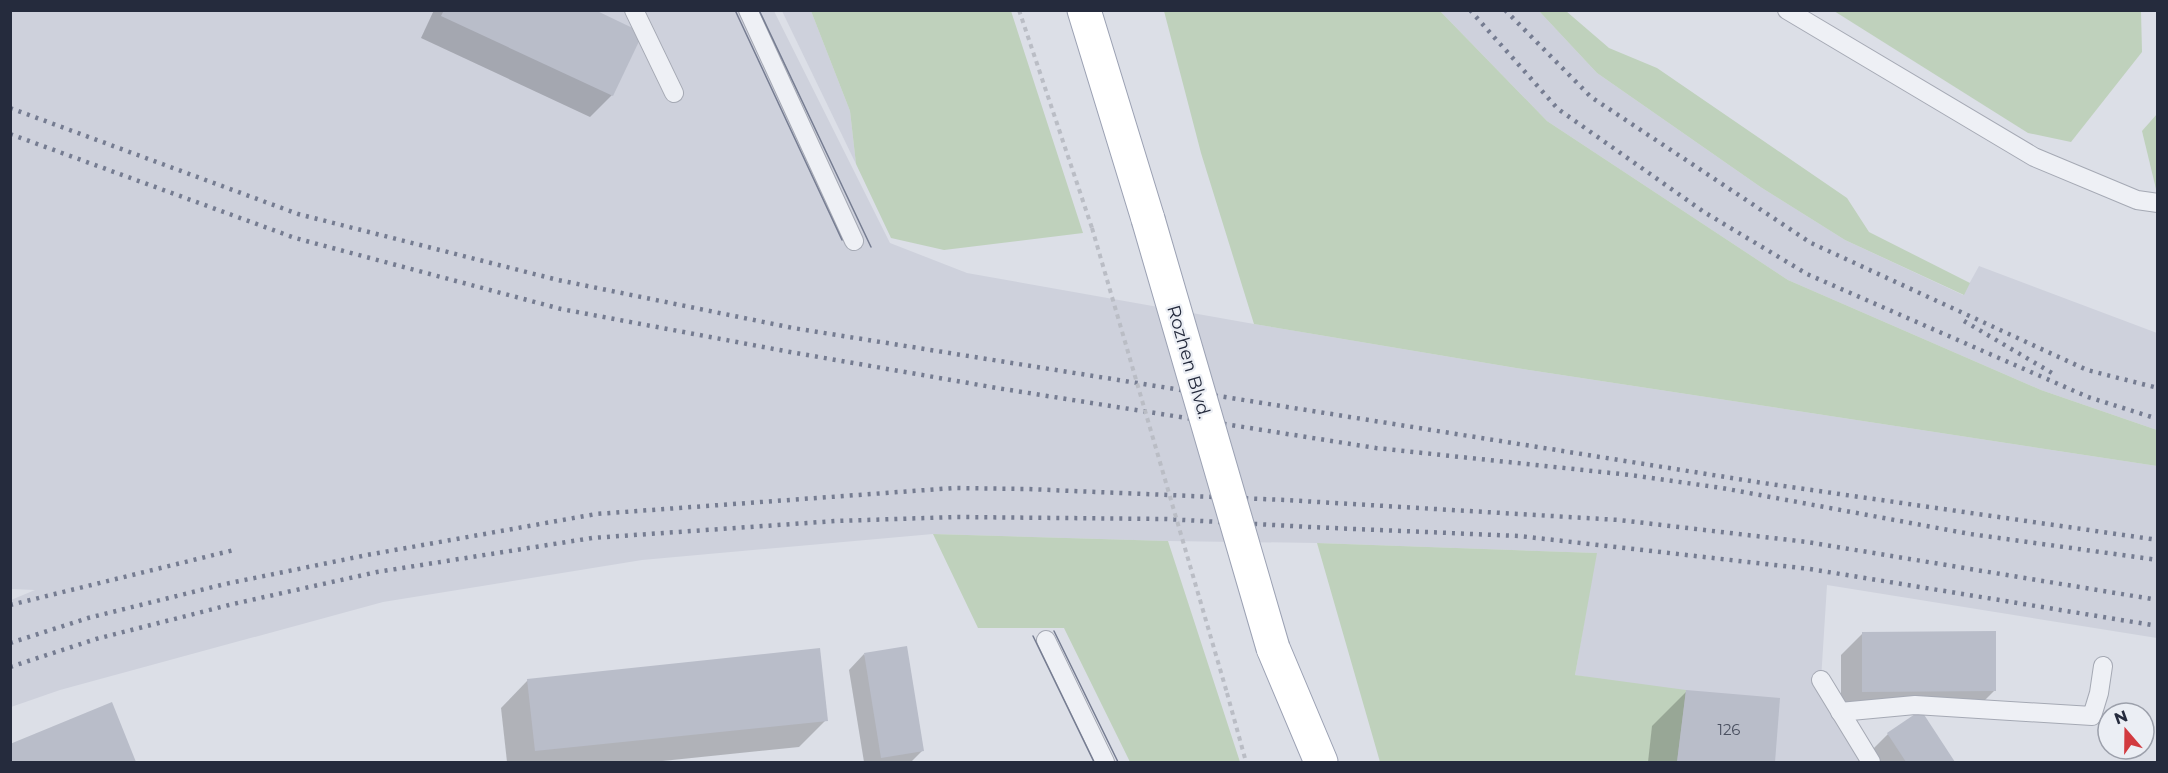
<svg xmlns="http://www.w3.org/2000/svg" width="2168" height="773" font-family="Montserrat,sans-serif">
<rect width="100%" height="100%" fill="#dcdfe7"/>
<!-- built -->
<g fill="#ced1dc">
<path d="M11 11H774L890 243 967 273 1254 324 1516 368 2157 466V638L1827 585 1821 680 1871 762H1680L1689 694 1575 675 1596 553 1317 543 1168 541 933 534 642 560 383 602 60 690 11 707V600L35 590 11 589Z"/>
<path d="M782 11H811L850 111 856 164Z"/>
<path d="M1440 11H1539L1597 73 1762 188 1845 240 1963 295 1979 266 2157 333V430L2041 390 1788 280 1547 121Z"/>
</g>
<!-- green -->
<g fill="#bfd1bc">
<path d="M811 11H1011L1083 233 944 250 891 238 856 164 850 111Z"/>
<path d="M1164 11H1440L1547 121 1788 280 2041 390 2157 430V466L1516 368 1254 324 1201 153Z"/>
<path d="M1539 11H1566L1609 48 1657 68 1847 198 1869 232 1970 283 1964 295 1845 240 1762 188 1597 73Z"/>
<path d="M1834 11H2141L2142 52 2071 142 2028 133Z"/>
<path d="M2157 114 2158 189H2156L2142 131Z"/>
<path d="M933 534 1168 541 1240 762H1130L1064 628H978Z"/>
<path d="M1317 543 1597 553 1575 675 1686 690 1677 762H1380Z"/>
</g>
<!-- shadow -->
<g fill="#0003">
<path d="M434 10H592L612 95 590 117 421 38Z"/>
<path d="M1863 633 1995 690 1973 712 1921 713 1953 762H1870L1866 756 1888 734 1920 713H1841V655Z"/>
<path d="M864 654 923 750 911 762H864L849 670Z"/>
<path d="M528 680 826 720 799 747 653 762H507L501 708Z"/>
<path d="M1686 692 1778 699 1773 762H1648L1652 726Z"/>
<path d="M111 704 135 762H10V745Z"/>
</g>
<!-- building -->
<g fill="#b9bdc9">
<path d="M444 10H595L643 33 613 96 441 16Z"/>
<path d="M1996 631V691L1862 692V632Z"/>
<path d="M907 646 924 751 881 758 864 653Z"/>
<path d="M820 648 828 721 535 751 527 679Z"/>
<path d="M1686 690 1780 698 1775 762H1677Z"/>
<path d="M112 702 136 762H10V744Z"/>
<path d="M1921 710 1955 762H1906L1887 733Z"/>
</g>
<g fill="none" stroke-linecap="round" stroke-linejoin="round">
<!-- service casing -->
<g stroke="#a5a9b4" stroke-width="20">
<g id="service">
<path d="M634 10 674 93"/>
<path d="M748 10 854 241"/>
<path d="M1787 10 2034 157 2137 200 2158 203"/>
<path d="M1046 640 1105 762"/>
<path d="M1821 680 1871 762"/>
<path d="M1840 712 1915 705 2092 716 2099 693 2103 666"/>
</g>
</g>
<!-- primary casing -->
<g stroke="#9ba1b3" stroke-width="35">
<g id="primary">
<path d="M1084 10 1148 219"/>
<path d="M1273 648 1321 762"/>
</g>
</g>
<!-- path -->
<g stroke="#babdc5" stroke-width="4" stroke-dasharray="4.5 4.5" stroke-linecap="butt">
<path d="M1019 10 1092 228"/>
<path d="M1227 693 1246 762"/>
</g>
<!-- service -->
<use href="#service" stroke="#eef0f5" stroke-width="18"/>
<!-- primary -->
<use href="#primary" stroke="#fff" stroke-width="33"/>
<!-- tram -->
<g stroke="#757c91" stroke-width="1.5">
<path d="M735 10 842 240"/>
<path d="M759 10 871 247"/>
<path d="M1054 631 1118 762"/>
<path d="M1033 636 1094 762"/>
</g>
<!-- rail -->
<g stroke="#757c91" stroke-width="4.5" stroke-dasharray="3 6" stroke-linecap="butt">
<path d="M1470 10 1558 109 1704 212 1807 274 2088 397 2158 419"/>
<path d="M1505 10 1591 97 1811 243 2087 370 2158 388"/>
<path d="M10 108 298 214 558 280 793 328 1763 483 2158 540"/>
<path d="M10 134 295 238 561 309 790 352 997 388 1376 448 1630 475 1722 488 1970 534 2158 560"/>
<path d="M1964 321 2052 373"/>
<path d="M10 605 234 550"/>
<path d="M10 643 88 618 225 584 367 555 596 514 954 488 1027 489 1285 500 1619 520 1807 542 2158 600"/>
<path d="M10 667 96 639 233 604 377 572 592 538 835 521 957 517 1166 519 1309 527 1519 536 1810 569 2158 626"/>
</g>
<!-- primary-bridge casing -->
<g stroke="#9ba1b3" stroke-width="35" stroke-linecap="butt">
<path id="primary-bridge" d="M1148 219 1273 648"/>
</g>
<!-- path-bridge -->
<path stroke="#babdc5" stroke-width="4" stroke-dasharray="4.5 4.5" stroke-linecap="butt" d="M1092 228 1227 693"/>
<!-- primary-bridge -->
<use href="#primary-bridge" stroke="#fff" stroke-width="33"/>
</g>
<g text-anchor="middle" stroke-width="4.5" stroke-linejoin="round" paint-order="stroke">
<!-- number labels -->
<g font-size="15" fill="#4a5060">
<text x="1729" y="735">126</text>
</g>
<!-- street labels -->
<g font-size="18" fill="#252b3d" stroke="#ebeef4">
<text transform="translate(1189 362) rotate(74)" y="6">Rozhen Blvd.</text>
</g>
</g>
<!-- border -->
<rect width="2168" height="773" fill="none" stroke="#252b3d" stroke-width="24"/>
<!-- north arrow -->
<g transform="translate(2126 731) rotate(340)"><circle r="28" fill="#ebeef4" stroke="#9ca0ab" stroke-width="1.5"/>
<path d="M0-4.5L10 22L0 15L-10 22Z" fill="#d23a3f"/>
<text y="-9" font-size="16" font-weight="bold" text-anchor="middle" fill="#252b3d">N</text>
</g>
</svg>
